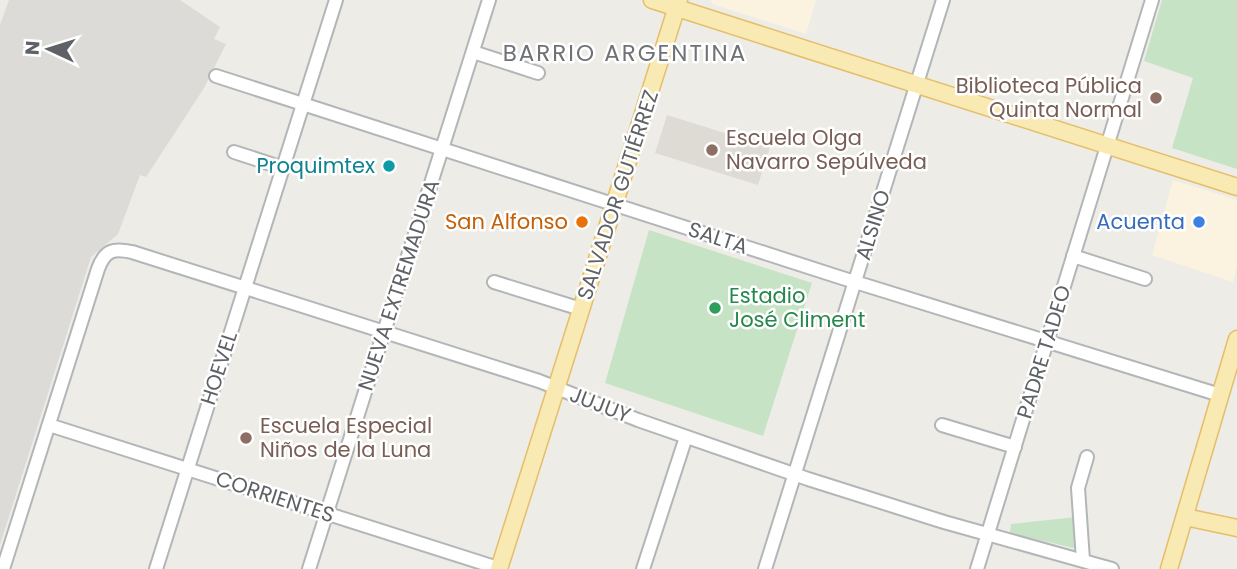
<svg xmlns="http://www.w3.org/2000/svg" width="1237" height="569" font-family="Poppins,sans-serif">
<rect width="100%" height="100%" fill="#eeece6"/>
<!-- commercial -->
<g fill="#fbf3df">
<path d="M711 0H816L806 34 712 4Z"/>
<path d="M1173 180 1237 200V266L1233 282 1152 255Z"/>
</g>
<!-- industrial -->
<path fill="#dddbd8" d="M9 0H180L220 27 214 39 226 44 204 88 146 177 140 175 118 234 91 257 0 545V25Z"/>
<!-- education -->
<path fill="#dedbd4" d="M667 115 770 147 758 185 655 153Z"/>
<!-- green -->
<g fill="#c6e4c5">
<path d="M1162 0H1237V169L1172 148 1193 78 1144 61Z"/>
<path d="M649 230 812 283 763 436 605 383Z"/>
<path d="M1076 517 1078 549 1010 533 1011 524Z"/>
</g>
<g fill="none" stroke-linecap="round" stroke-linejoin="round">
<!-- minor casing -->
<g stroke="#b3b6b9" stroke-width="16">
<g id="minor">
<path d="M473 52 538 73"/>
<path d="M216 76 839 277 1220 395"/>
<path d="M234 152 283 168"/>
<path d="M1073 256 1145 279"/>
<path d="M494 282 581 309"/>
<path d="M49 425 501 569"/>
<path d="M942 425 1015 447"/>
<path d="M1083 560 1078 488 1087 457"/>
<path d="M3 569 98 269C105 250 113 248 132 252L539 381 638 420 808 479 944 522 1112 569"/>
<path d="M156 569 336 0"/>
<path d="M309 569 489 0"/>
<path d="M643 569 686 437"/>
<path d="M765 569 943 0"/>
<path d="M977 569 1152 0"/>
</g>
</g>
<!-- major casing -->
<g stroke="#e5be69" stroke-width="19">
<g id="major">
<path d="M652 0 1237 187"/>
<path d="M1185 517 1237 528"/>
<path d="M499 569 679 0"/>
<path d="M1169 569 1237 339"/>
</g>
</g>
<!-- minor -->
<use href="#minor" stroke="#fff" stroke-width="12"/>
<!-- major -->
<use href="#major" stroke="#f8eab2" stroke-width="16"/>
</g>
<!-- markers -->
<g fill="#8d6e63" stroke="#fff" stroke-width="2.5">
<circle cx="1156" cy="98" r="7"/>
<circle cx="712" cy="150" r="7"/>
<circle cx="246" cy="438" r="7"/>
</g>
<circle fill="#0f9aa8" stroke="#fff" stroke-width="2.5" cx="389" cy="166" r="7"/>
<circle fill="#e8710a" stroke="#fff" stroke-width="2.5" cx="582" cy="222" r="7"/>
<circle fill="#3f7fe0" stroke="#fff" stroke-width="2.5" cx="1199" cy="222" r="7"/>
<circle fill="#2e9e5b" stroke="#fff" stroke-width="2.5" cx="715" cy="308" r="7"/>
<g text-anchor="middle" stroke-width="5" stroke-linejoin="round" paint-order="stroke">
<!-- education labels -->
<g font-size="21" fill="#785e54" stroke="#fff" text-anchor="start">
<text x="1142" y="93" text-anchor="end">Biblioteca Pública<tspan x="1142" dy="24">Quinta Normal</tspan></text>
<text x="726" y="145">Escuela Olga<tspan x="726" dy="24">Navarro Sepúlveda</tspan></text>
<text x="260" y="433">Escuela Especial<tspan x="260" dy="24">Niños de la Luna</tspan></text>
</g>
<!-- culture labels -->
<g font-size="21" fill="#0d838f" stroke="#fff" text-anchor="end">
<text x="375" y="173">Proquimtex</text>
</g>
<!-- street labels -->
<g font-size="21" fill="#5e6165" stroke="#fff">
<text transform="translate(618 195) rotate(-72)" y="7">SALVADOR GUTIÉRREZ</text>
<text transform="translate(873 225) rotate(-73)" y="7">ALSINO</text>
<text transform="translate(718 238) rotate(18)" y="7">SALTA</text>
<text transform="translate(399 285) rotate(-72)" y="7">NUEVA EXTREMADURA</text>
<text transform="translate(1044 352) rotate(-73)" y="7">PADRE TADEO</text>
<text transform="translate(219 368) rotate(-72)" y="7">HOEVEL</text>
<text transform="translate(600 405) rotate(21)" y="7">JUJUY</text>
<text transform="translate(275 497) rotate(18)" y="7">CORRIENTES</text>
</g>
<!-- food labels -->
<g font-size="21" fill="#c56008" stroke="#fff" text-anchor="end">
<text x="568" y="229">San Alfonso</text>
</g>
<!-- shop labels -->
<g font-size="21" fill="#366cbe" stroke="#fff" text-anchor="end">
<text x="1185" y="229">Acuenta</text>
</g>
<!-- leisure labels -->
<g font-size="21" fill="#27864d" stroke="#fff" text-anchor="start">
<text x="729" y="303">Estadio<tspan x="729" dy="24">José Climent</tspan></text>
</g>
<!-- neighbourhood labels -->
<g font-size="23" letter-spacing="2" fill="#6f7377" stroke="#fff">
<text x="625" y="61">BARRIO ARGENTINA</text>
</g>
</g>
<!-- north arrow -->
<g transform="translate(49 49) rotate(274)" stroke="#ffffff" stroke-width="5" paint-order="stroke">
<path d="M0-5L12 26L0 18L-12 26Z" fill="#5e6165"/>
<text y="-10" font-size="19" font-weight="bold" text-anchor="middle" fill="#5e6165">N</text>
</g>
</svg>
